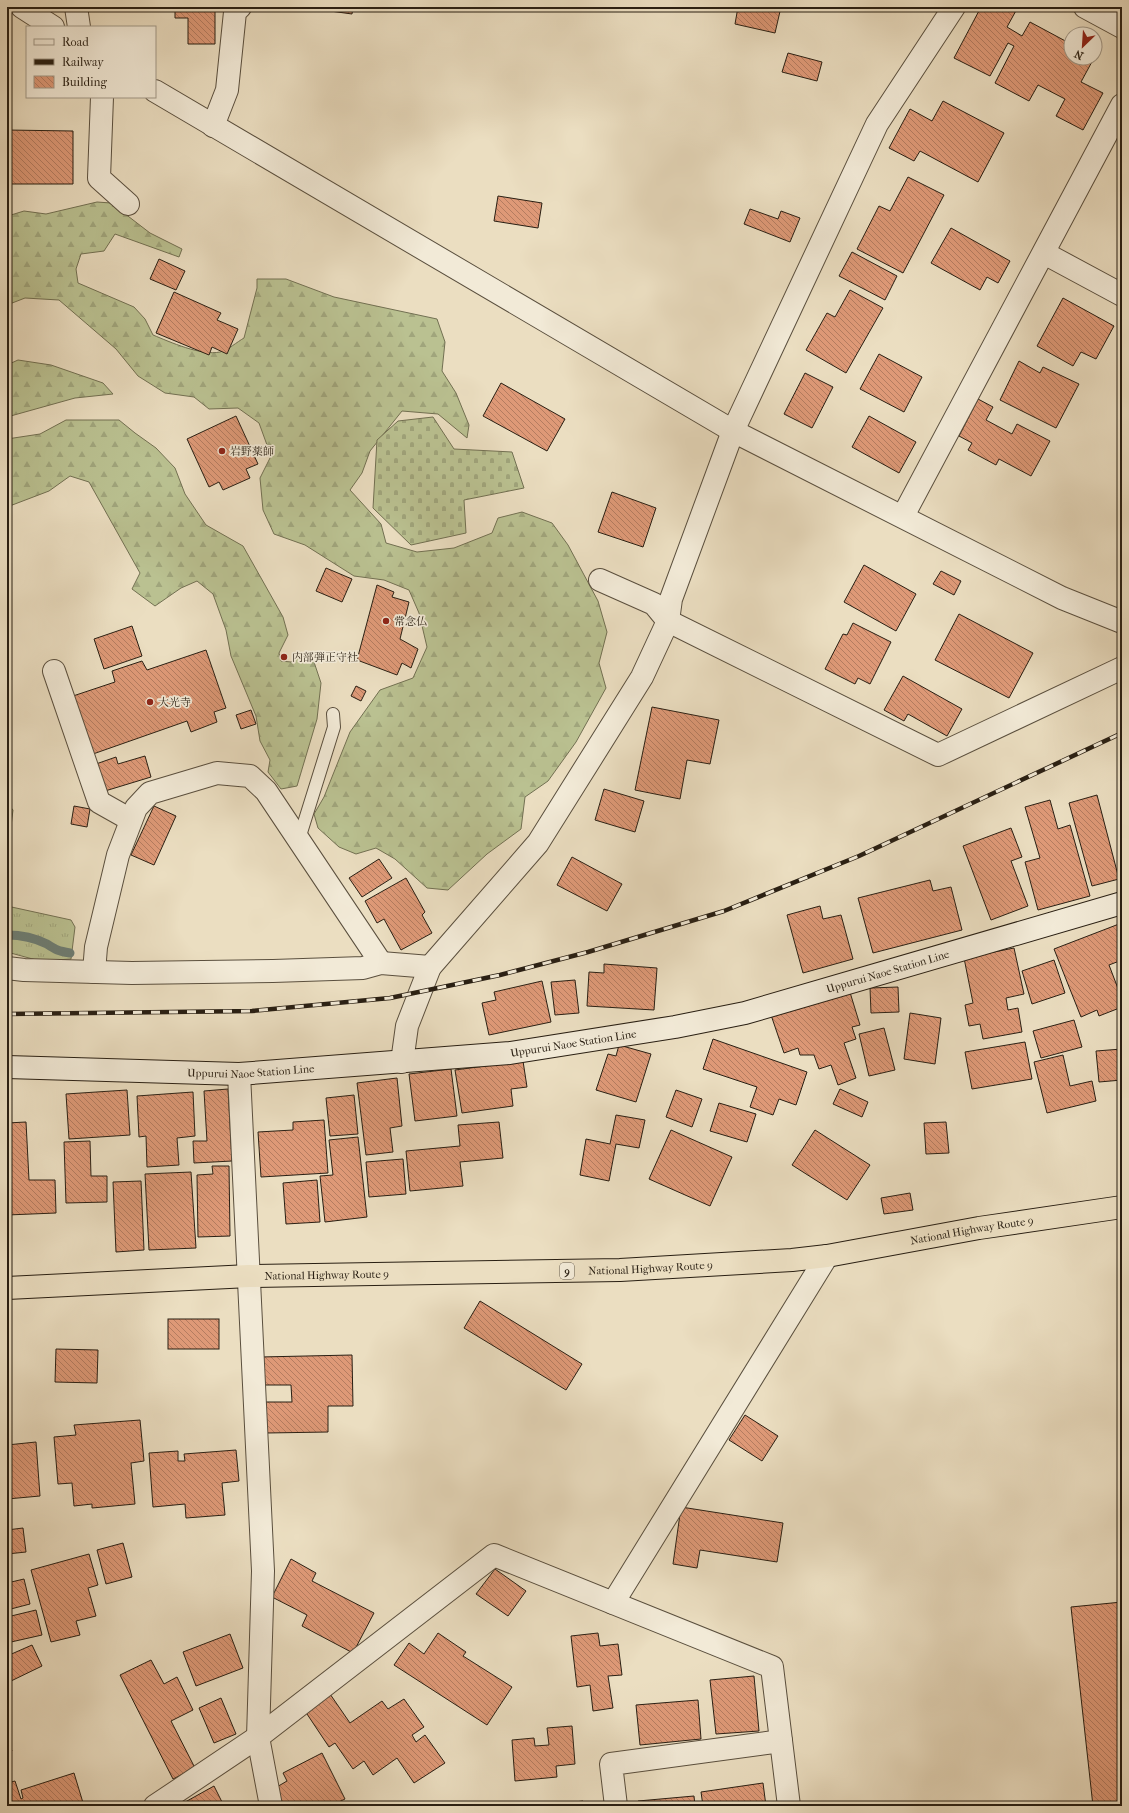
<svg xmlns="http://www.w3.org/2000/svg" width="1129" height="1813" font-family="'IM FELL French Canon','Noto Serif JP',serif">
<defs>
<pattern id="grass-tufts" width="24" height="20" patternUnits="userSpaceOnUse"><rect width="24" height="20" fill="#bac191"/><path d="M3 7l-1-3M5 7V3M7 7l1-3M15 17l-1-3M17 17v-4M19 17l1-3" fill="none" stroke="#a0a57c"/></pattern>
<pattern id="forest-firs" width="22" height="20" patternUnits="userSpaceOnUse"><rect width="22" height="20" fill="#bac191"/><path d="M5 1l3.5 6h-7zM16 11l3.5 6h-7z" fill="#a0a57c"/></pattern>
<pattern id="cemetery-stones" width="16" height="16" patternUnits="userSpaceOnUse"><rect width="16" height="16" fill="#bac191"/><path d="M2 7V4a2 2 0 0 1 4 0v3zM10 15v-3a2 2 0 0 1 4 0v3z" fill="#a0a57c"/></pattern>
<pattern id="building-back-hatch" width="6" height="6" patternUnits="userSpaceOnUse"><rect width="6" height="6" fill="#de9977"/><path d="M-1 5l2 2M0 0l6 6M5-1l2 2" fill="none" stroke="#b47c60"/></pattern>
</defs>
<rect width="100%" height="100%" fill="#ebdec1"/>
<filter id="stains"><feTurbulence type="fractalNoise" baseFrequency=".005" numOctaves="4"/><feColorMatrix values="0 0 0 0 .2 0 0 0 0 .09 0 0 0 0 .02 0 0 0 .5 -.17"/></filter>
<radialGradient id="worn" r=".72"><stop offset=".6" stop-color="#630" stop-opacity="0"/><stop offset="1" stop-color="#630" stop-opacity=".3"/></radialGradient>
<!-- grass -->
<g fill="url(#grass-tufts)" stroke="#727052">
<path d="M7 803 13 810 7 859Z"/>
<path d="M7 906 71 920 75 927 71 959 40 961 7 952Z"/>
</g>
<!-- forest -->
<g fill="url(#forest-firs)" stroke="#727052">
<path d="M97 202 111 203 150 233 182 249 179 257 115 234 104 251 81 254 76 269 78 283 134 307 145 319 153 335C170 342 201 356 220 352 228 350 237 342 244 338L257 288V279H286L334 297 437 319 445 342 442 371 456 393 469 425 467 438 438 414 402 411 370 451 362 473 350 490 381 524 386 543 417 552 454 548 492 533 498 518 522 512 552 523 568 545 598 601 607 632 599 663 606 688 576 742 548 781 525 797 521 829 487 854 448 890 427 888 395 859 376 848 356 854 339 847 318 828 314 814 324 797 350 732 380 690 413 678 427 647 419 613 409 590 384 580 354 576 305 545 274 534 263 510 260 478 271 456 259 423 238 408 209 409 194 397 165 393 138 376 116 349 59 300 25 298 7 305V214L11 215 24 211 46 214Z"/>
<path d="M18 360 51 365 103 383 113 394 75 398 7 417V365Z"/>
<path d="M66 420H119L135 433 156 448 175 468 185 494 206 525 243 546 283 617 288 635 279 653 281 661 291 662 298 655 312 656 321 683 317 719 297 786 281 789 268 772 270 760 260 741 256 716 231 656 226 630 213 594 197 581 181 588 155 606 132 589 140 573 89 482 70 476 49 491 7 507V439L40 434Z"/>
</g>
<!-- cemetery -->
<path fill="url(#cemetery-stones)" stroke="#727052" d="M433 417 454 449 512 452 524 488 464 500 466 533 411 545 373 508 377 440 398 421Z"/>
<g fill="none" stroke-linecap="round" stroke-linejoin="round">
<!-- stream -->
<path stroke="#6c7d74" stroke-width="9" d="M7 935C20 935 35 938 47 944 56 950 58 951 70 953"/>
</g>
<!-- building -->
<g fill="url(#building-back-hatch)" stroke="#291f13">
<path d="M175 7H215V44H188V18H175Z"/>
<path d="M301 7H353L352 14Z"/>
<path d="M738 7H781L775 33 735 24Z"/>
<path d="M981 7H1018L1007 27 1022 36 1030 22 1071 44V58H1094L1081 82 1103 93 1083 130 1056 116 1065 99 1038 85 1029 101 995 83 1014 46 1008 43 990 76 954 58Z"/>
<path d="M788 53 822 62 817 81 782 72Z"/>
<path d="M943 101 1004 133 978 182 920 151 914 161 889 148 910 109 932 121Z"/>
<path d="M7 130 73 131V184H7Z"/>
<path d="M908 177 944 195 903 273 857 249 879 206 890 211Z"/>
<path d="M498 196 542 203 538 228 494 221Z"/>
<path d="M750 209 778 219 781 211 800 218 790 242 744 224Z"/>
<path d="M951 228 1010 261 998 283 987 277 980 290 931 263Z"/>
<path d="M852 252 897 276 885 300 839 276Z"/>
<path d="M159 259 185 271 176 290 150 279Z"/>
<path d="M850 290 883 308 846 373 806 350 827 313 835 317Z"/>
<path d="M174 292 221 313 217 320 238 329 227 354 212 347 209 355 156 333Z"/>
<path d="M1063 298 1114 326 1096 359 1081 352 1073 366 1037 346Z"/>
<path d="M879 354 922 377 904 412 860 389Z"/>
<path d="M1019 361 1040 373 1043 367 1079 384 1056 428 1000 400Z"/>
<path d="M805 373 833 387 812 428 784 414Z"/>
<path d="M501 383 565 419 547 451 483 416Z"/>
<path d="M978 399 993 407 986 420 1012 434 1017 424 1050 441 1031 476 999 459 996 465 968 450 972 443 959 436Z"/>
<path d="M236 416 258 464 246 469 250 478 223 490 219 482 209 487 187 439Z"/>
<path d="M869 416 916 442 899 473 852 447Z"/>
<path d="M612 492 656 508 643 547 598 532Z"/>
<path d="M864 565 916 594 896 631 844 602Z"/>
<path d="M326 568 352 579 342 602 316 591Z"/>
<path d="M941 571 961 581 954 595 933 584Z"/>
<path d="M377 585 394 592 392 597 409 602 400 639 418 649 411 668 402 663 397 675 357 660Z"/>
<path d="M959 614 1033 653 1009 698 935 660Z"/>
<path d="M853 623 891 642 870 684 858 678 855 684 825 669 843 634 847 635Z"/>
<path d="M132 626 142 656 104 669 94 639Z"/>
<path d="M206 650 226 708 214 712 217 722 191 732 187 721 93 754 73 696 115 682 112 671 142 661 147 670Z"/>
<path d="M903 676 962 709 947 736 908 714 904 721 884 710Z"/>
<path d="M356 686 366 691 361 701 351 696Z"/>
<path d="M652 707 719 720 710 764 687 760 680 799 635 790Z"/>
<path d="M251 710 256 724 241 729 236 715Z"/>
<path d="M145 756 151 777 105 791 96 764 116 757 118 764Z"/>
<path d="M604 789 644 801 635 832 595 820Z"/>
<path d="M1097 795 1119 879 1092 886 1069 803Z"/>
<path d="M1050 800 1058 829 1070 825 1090 896 1038 910 1025 862 1040 858 1025 807Z"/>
<path d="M74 806 90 809 87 827 71 824Z"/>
<path d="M154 806 176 816 154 865 131 855Z"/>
<path d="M1011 828 1022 857 1011 861 1028 906 991 920 963 846Z"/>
<path d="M572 857 622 884 607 911 557 885Z"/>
<path d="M379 859 392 878 362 897 349 878Z"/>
<path d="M406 878 425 912 422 915 432 933 401 950 384 919 377 923 365 901Z"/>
<path d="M930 880 933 891 951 887 962 930 873 953 858 898Z"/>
<path d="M820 906 823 919 841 915 853 959 803 973 787 915Z"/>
<path d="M1119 924 1122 932V960L1109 965 1122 999V1007L1099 1016 1097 1010 1081 1017 1054 949Z"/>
<path d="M1014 948 1024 994 1006 998 1008 1010 1018 1008 1022 1032 983 1039 980 1024 969 1026 965 1005 973 1003 964 958Z"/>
<path d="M1054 960 1065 993 1032 1004 1022 971Z"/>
<path d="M604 964 657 968 654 1010 587 1006 589 972 604 973Z"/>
<path d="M575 980 579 1013 555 1015 551 982Z"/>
<path d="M542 981 551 1022 489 1035 482 1003 496 1000 494 992Z"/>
<path d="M898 987 899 1012 871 1013 870 988Z"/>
<path d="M849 989 860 1025 852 1027 856 1039 844 1043 856 1078 838 1085 831 1065 819 1069 814 1055H800L798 1048 784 1053 771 1015Z"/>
<path d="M910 1013 941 1018 935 1064 904 1059Z"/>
<path d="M1074 1020 1082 1047 1041 1058 1033 1031Z"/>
<path d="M884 1028 895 1070 869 1076 859 1034Z"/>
<path d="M713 1039 807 1072 796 1105 779 1099 773 1115 750 1107 757 1087 703 1069Z"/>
<path d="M1025 1042 1032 1079 972 1089 965 1052Z"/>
<path d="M619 1045 651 1054 636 1102 596 1090 608 1054 616 1056Z"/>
<path d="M1122 1049V1080L1099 1082 1096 1051Z"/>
<path d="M1063 1055 1070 1086 1092 1081 1096 1101 1047 1113 1034 1062Z"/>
<path d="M523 1061 527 1087 511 1089 513 1106 462 1113 455 1070Z"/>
<path d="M451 1069 457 1116 415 1121 409 1074Z"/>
<path d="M397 1078 402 1126 390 1128 393 1152 366 1155 357 1083Z"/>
<path d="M228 1089 232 1161 194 1163 193 1141H207L204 1091Z"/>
<path d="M840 1089 868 1102 862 1117 833 1104Z"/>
<path d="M127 1090 130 1135 69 1139 66 1094Z"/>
<path d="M676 1090 702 1099 692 1127 666 1117Z"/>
<path d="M193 1092 195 1136 177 1138 179 1165 147 1167 146 1136 139 1137 137 1096Z"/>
<path d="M354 1095 358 1134 330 1136 326 1098Z"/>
<path d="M719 1103 756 1114 747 1142 710 1131Z"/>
<path d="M616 1115 645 1120 639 1148 616 1144 609 1181 580 1175 586 1139 610 1144Z"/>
<path d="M324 1120 328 1173 261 1177 258 1132 293 1130V1122Z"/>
<path d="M26 1122 29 1180H55L56 1213 7 1215V1123Z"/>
<path d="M499 1122 503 1158 460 1162 463 1186 410 1191 406 1151 460 1146 458 1125Z"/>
<path d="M946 1122 949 1153 926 1154 924 1123Z"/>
<path d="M671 1130 732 1157 710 1206 649 1179Z"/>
<path d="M815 1130 870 1165 847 1200 792 1165Z"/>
<path d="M358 1137 367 1217 325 1222 320 1176 333 1175 329 1140Z"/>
<path d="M90 1141 91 1176H107V1202L66 1203 64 1142Z"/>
<path d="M403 1159 406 1194 369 1197 366 1162Z"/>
<path d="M212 1166H229L230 1236 198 1237 197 1175 213 1174Z"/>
<path d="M191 1172 196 1248 149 1250 145 1174Z"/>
<path d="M317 1180 320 1222 286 1224 283 1183Z"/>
<path d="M141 1181 144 1250 116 1252 113 1182Z"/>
<path d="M910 1193 913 1210 884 1214 881 1198Z"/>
<path d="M480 1301 582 1364 566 1390 464 1328Z"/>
<rect x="168" y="1319" width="51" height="30"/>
<path d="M56 1349 98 1350 97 1383 55 1382Z"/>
<path d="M352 1355 353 1406H328V1432L267 1433 266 1402H292L291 1385H260V1357Z"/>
<path d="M745 1415 778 1436 762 1461 729 1440Z"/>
<path d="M140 1420 144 1461 131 1463 135 1504 92 1508V1504L74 1506 72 1483 58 1484 54 1437 76 1435 74 1425Z"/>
<path d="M36 1442 40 1496 7 1499V1445Z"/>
<path d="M236 1450 239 1481 222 1483 225 1515 186 1518 185 1504 153 1507 149 1453 178 1451V1461H185L184 1454Z"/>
<path d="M681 1507 783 1523 777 1562 700 1550 697 1568 673 1564Z"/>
<path d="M23 1528 26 1552 7 1554V1530Z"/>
<path d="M123 1543 132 1577 106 1584 97 1550Z"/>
<path d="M89 1554 98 1585 88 1588 96 1616 76 1621 80 1635 51 1642 31 1570Z"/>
<path d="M291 1559 316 1573 312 1581 374 1613 353 1653 302 1626 307 1615 272 1597Z"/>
<path d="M495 1569 526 1591 508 1616 476 1594Z"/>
<path d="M24 1579 30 1604 7 1610V1583Z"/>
<path d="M1122 1602V1806H1093L1071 1607Z"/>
<path d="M36 1610 42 1635 11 1642 7 1617Z"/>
<path d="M438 1633 466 1652 463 1656 512 1687 487 1725 394 1665 409 1643 424 1654Z"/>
<path d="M598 1633 600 1646 618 1644 622 1675 608 1676 613 1708 593 1711 590 1685 577 1687 571 1636Z"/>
<path d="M230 1634 243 1668 196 1686 183 1652Z"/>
<path d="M32 1645 42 1666 11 1681 7 1672V1656Z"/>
<path d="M151 1660 164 1684 177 1677 193 1710 171 1721 195 1768 173 1779 120 1675Z"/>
<path d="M754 1676 759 1731 716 1734 710 1680Z"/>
<path d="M330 1694 350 1723 382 1701 388 1709 404 1699 424 1727 412 1735 416 1742 425 1735 445 1763 414 1783 397 1758 373 1775 364 1761 353 1769 335 1743 329 1747 305 1711Z"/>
<path d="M221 1698 236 1734 214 1743 199 1708Z"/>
<path d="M698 1700 701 1739 640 1745 636 1705Z"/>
<path d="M572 1726 575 1764 556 1766 557 1777 515 1781 512 1740 534 1738 535 1746 549 1745 547 1728Z"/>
<path d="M7 1739 12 1751 7 1753Z"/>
<path d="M322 1753 345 1799 330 1806H278L270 1791 287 1781 283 1773Z"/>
<path d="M74 1773 84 1806H7V1783L15 1781 21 1799 23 1798 21 1790Z"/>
<path d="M763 1783 766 1806H703L701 1792Z"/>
<path d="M214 1786 224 1806H178Z"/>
<path d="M694 1796 695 1806H638V1801Z"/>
<path d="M583 1801V1806H540Z"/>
</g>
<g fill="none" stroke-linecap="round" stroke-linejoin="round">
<!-- service casing -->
<g stroke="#5a4f3e" stroke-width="14">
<path id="service" d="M299 839 334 727 333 714"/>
</g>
<!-- minor casing -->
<g stroke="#5a4f3e" stroke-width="24">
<g id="minor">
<path d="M22 7 53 27"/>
<path d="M76 7 79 27"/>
<path d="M1085 7 1122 27"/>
<path d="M155 91 733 431"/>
<path d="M102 97 99 178 128 204"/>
<path d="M213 126 227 90 235 12 240 7"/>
<path d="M1044 253 1122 295"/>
<path d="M903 516 1122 105"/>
<path d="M600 580 654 604 668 621 938 755 1122 668"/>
<path d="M54 671 99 802 131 820"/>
<path d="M7 968 24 970 132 973 273 971 363 968 381 963 430 967"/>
<path d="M94 972 96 947 118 855 136 808 150 793 217 773 250 776 266 791 381 963"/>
<path d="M402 1062 407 1026 430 967 538 843 642 677 668 621 671 599 733 431 877 124 954 7"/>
<path d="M239 1074 263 1571 258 1737 271 1806"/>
<path d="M613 1603 827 1256"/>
<path d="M155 1806 258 1737 494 1555 772 1667 789 1806"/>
<path d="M616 1806 611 1764 781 1741"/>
</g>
</g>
<!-- tertiary casing -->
<g stroke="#5a4f3e" stroke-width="24">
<path id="tertiary" d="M733 431 1062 598 1122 622"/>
</g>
<!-- secondary casing -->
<g stroke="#291f13" stroke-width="24">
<g id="secondary">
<path id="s1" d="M7 1067 239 1074 510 1053 675 1027 745 1013 1122 903"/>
</g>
</g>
<!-- trunk casing -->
<g stroke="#291f13" stroke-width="24">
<g id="trunk">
<path id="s2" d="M7 1288 249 1276 620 1270 792 1260 827 1256 979 1228 1122 1207"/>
</g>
</g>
<!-- service -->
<use href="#service" stroke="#f2ead7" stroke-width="12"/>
<!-- minor -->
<use href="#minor" stroke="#f2ead7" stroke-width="22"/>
<!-- tertiary -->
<use href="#tertiary" stroke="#f2ead7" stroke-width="22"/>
<!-- secondary -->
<use href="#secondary" stroke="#f2ead7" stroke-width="22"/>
<!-- trunk -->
<use href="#trunk" stroke="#ebdec1" stroke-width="22"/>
<!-- rail casing -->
<g stroke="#291f13" stroke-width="4.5">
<path id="rail" d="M7 1014 252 1011 390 998 500 975 588 952 724 911 859 856 1122 733"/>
</g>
<!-- rail -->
<use href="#rail" stroke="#f2ead7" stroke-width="3" stroke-dasharray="9" stroke-linecap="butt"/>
</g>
<!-- markers -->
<g fill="#8f2418" stroke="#f2ead7" stroke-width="1.5">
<circle cx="222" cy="451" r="4"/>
<circle cx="386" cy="621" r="4"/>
<circle cx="284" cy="657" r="4"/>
<circle cx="150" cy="702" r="4"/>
</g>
<g text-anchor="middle" stroke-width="3.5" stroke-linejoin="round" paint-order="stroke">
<!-- shield labels -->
<rect fill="#f2ead7" stroke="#655c4e" stroke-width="1" x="560" y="1263" width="14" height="16" rx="3"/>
<g font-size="10" font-weight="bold" fill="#291f13">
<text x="567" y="1275">9</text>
</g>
<!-- poi labels -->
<g font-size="11" fill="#291f13" stroke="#f2ead7" text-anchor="start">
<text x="230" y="455">岩野薬師</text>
<text x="394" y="625">常念仏</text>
<text x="292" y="661">内部弾正守社</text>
<text x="158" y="706">大光寺</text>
</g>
<!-- street labels -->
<g font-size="11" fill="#291f13" stroke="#f2ead7">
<text dy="4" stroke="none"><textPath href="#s1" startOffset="891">Uppurui Naoe Station Line</textPath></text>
<text dy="4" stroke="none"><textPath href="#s1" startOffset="568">Uppurui Naoe Station Line</textPath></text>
<text dy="4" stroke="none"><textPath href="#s1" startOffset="244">Uppurui Naoe Station Line</textPath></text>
<text dy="4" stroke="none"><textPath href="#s2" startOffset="968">National Highway Route 9</textPath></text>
<text dy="4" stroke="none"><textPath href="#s2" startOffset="644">National Highway Route 9</textPath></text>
<text dy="4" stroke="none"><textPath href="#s2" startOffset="320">National Highway Route 9</textPath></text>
</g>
</g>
<!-- margin -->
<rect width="1129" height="1813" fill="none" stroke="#ebdec1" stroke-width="24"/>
<rect x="8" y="8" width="1113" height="1797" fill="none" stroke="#291f13" stroke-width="2"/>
<rect x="12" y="12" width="1105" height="1789" fill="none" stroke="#291f13"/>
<!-- legend -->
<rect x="26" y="26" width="130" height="72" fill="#f2ead7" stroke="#a29989"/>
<rect x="34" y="39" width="20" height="6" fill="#f2ead7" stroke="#a29989"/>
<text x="62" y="46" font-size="12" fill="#291f13">Road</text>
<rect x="34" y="59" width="20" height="6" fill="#291f13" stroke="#a29989"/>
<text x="62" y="66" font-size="12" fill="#291f13">Railway</text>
<rect x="34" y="76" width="20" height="12" fill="url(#building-back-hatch)" stroke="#a29989"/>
<text x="62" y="86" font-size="12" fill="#291f13">Building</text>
<!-- north arrow -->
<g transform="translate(1083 46) rotate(205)"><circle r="19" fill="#f2ead7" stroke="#a29989"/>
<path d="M0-3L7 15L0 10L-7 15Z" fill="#8f2418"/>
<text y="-6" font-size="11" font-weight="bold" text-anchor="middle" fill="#291f13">N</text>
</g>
<rect width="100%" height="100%" filter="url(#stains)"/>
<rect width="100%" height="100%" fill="url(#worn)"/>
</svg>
